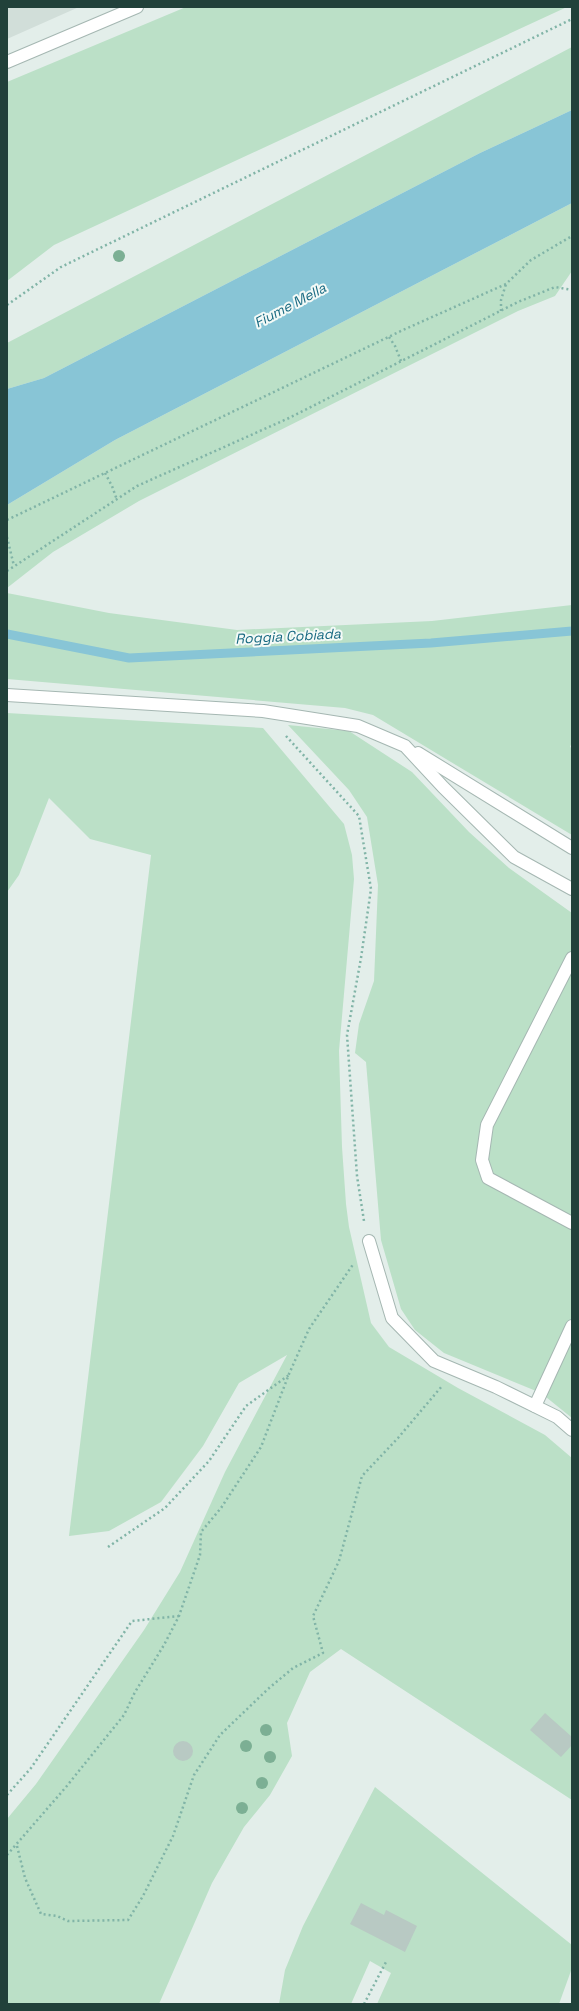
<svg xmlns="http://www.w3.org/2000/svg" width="579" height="2011" font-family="'Space Grotesk',sans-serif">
<rect width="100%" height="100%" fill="#e3eeea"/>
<!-- built -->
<path fill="#d1ded9" d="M7 7H79L7 39Z"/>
<!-- green -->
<g fill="#bbe0c7">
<path d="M186 7H567L54 245 7 281V82Z"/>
<path d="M572 47V110L480 153 44 378 7 389V343Z"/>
<path d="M572 203V271L555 296 518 311 139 501 53 552 7 588V505L115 440Z"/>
<path d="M7 593 109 613 237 630 432 621 572 605V742L570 747 572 748V835L373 715 345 708 7 679Z"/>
<path d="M7 713 263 728 344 824 352 855 354 879 339 1051 342 1147 346 1204 349 1227 371 1323 389 1347 458 1388 545 1435 572 1458V1800L341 1649 310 1672 287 1723 292 1756 270 1795 244 1827 212 1883 159 2004H7V1819L36 1784 144 1630 180 1572 225 1472 287 1355 239 1383 203 1446 161 1502 109 1531 69 1536 151 855 90 839 49 798 19 875 7 892Z"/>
<path d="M288 725 349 731 412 772 469 832 509 868 572 913V1418L541 1393 444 1353 415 1330 401 1309 381 1240 366 1062 355 1053 359 1024 374 981 378 885 367 817 349 790Z"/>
<path d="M375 1787 572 1945V1968L559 2004H377L391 1973 370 1961 351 2004H279L285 1970 303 1926Z"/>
</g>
<!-- water -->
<path fill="#88c5d6" d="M572 110V203L115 440 7 505V389L44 378 480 153Z"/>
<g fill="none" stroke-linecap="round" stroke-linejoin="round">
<!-- stream -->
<path stroke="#88c5d6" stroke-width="9" d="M7 634 129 658 431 643 572 631"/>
</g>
<!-- building -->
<g fill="#b8c9c3">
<path d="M545 1713 572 1737V1745L561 1757 530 1730Z"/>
<circle cx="183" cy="1751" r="10"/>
<path d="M361 1903 384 1915 386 1910 417 1926 405 1952 350 1924Z"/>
</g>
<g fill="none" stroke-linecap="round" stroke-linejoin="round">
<!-- minor casing -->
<g stroke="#a5b7b2" stroke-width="14">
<g id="minor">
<path d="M7 62 137 7"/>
<path d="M7 695 263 711 358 726 405 746 443 787 514 857 572 889"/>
<path d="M418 753 572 848"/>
<path d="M572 958 487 1125 482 1160 488 1178 572 1223"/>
<path d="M369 1241 392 1318 434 1361 496 1387 557 1417 572 1430"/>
<path d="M535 1406 572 1326"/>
</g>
</g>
<!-- path -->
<g stroke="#81b4a7" stroke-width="2.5" stroke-dasharray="2 3" stroke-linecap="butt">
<path d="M7 305 61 267 572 19"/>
<path d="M501 311V300L506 284"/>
<path d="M389 337 395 346 401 361"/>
<path d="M105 473 112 486 117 500"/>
<path d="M7 520 403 330 506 284 531 260 572 236"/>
<path d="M7 537 14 566"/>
<path d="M7 571 137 486 289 418 518 302 555 287 572 290"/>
<path d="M286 736 359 816 371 889 361 958 347 1035 357 1176 364 1221"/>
<path d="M108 1547 165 1508 209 1461 246 1406 289 1375"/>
<path d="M7 1795 31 1768 132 1621 179 1616"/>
<path d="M17 1846 25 1878 41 1914 57 1916 68 1921 128 1920 143 1896 173 1836 194 1775 220 1735 268 1689 293 1668 323 1653 313 1616 339 1561 362 1476 398 1438 442 1386"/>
<path d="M7 1855 66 1787 124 1715 135 1692 164 1645 179 1616 200 1555 201 1532 221 1508 261 1447 289 1374 309 1329 354 1263"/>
<path d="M364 2004 386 1962"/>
</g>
<!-- minor -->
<use href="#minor" stroke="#fff" stroke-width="12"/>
</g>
<!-- trees -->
<g fill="#7caf94">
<circle cx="119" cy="256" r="6"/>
<circle cx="266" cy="1730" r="6"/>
<circle cx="246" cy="1746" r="6"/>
<circle cx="270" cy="1757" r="6"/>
<circle cx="262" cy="1783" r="6"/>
<circle cx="242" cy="1808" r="6"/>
</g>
<g text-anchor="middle" stroke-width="4" stroke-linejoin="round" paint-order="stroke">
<!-- water labels -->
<g font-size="14" font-style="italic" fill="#176981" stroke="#f4faf7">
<text transform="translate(290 305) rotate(-28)" y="5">Fiume Mella</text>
<text transform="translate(288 636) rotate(-3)" y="5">Roggia Cobiada</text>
</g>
</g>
<!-- border -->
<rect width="579" height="2011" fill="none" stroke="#21413a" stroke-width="16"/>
</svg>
